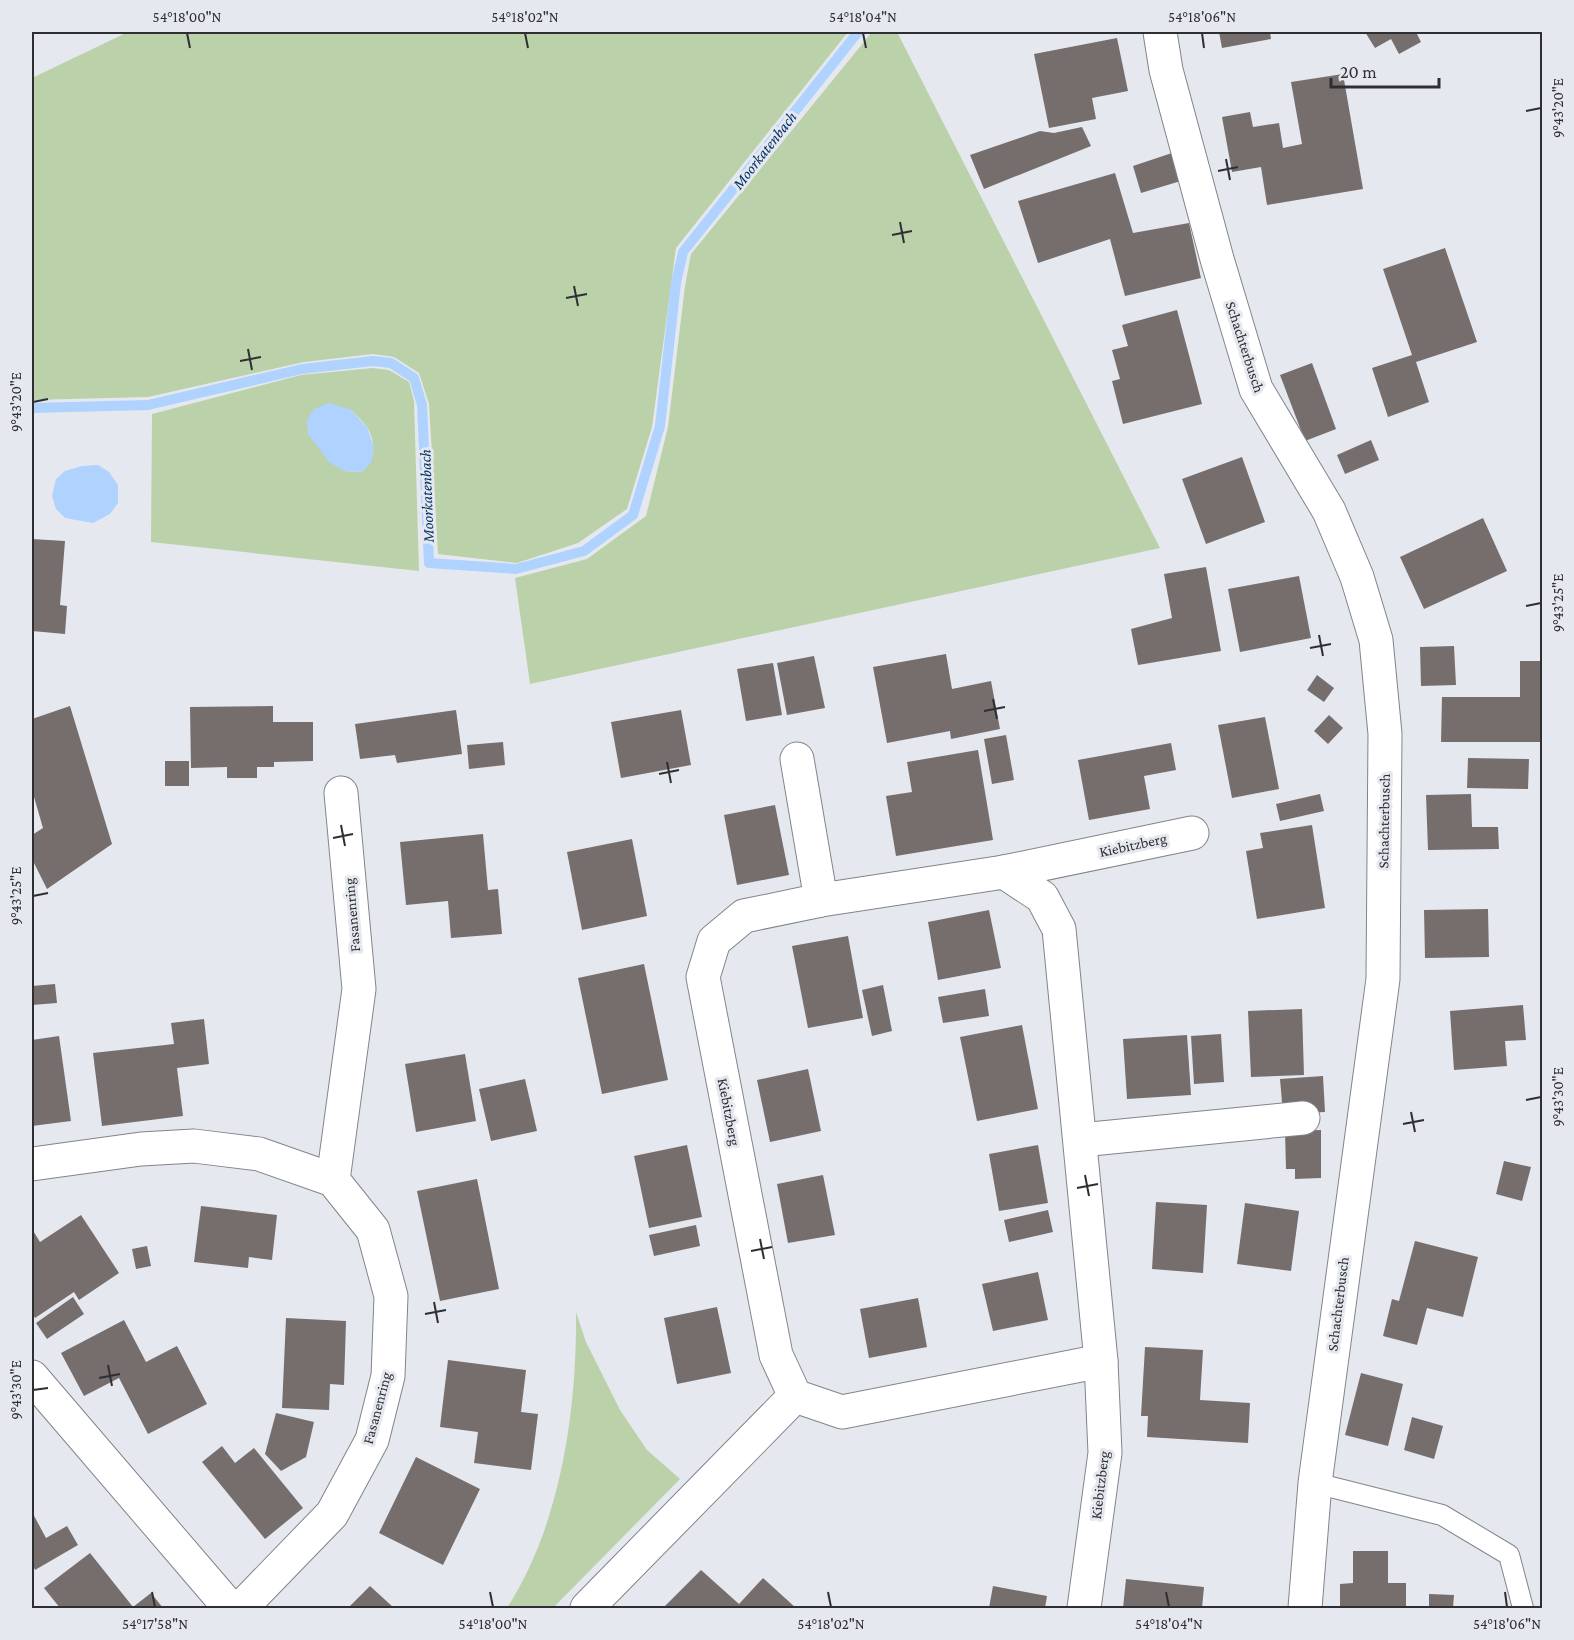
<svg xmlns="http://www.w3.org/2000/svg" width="1574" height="1640" font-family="'Crimson Pro',serif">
<rect width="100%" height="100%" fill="#e6e8f0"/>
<!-- green -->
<g fill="#bbd1a9" fill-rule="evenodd">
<path d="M128 32H848L676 248 652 427 627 509 578 543 517 563 438 554 429 404 419 373 394 357 373 354 304 362 148 397 32 400V78Z"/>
<path d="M872 32H897L1160 548 530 684 515 578 587 559 646 516 668 427 685 286 691 254Z"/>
<path d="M373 368 389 370 409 382 414 401 419 571 151 542 152 414 301 375ZM350 409C356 415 363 421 367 427 377 444 375 459 362 472L344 471 308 434Z"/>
<path d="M576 1312 586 1342 620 1410 647 1450 680 1479 553 1608H507C561 1524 577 1411 576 1312Z"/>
</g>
<!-- water -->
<g fill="#afd2ff">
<path d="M329 403 350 409 367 427 374 447 371 463 362 472 344 471 329 462 308 434 307 420 314 409Z"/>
<path d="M98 465 109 472 118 485V503L110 514 93 523 65 518 56 509 52 496 56 479 65 471 82 466Z"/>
</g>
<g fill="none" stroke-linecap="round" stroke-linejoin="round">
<!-- stream -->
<path stroke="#afd2ff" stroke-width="10" d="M32 408 148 405 302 369 373 361 391 363 414 378 422 405 429 563 516 569 584 551 633 515 660 426 676 283 683 252 858 32"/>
</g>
<!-- building -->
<g fill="#766e6c">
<path d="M1219 32H1270L1271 39 1222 48Z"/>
<path d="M1365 32H1416L1421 42 1399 54 1391 39 1375 48Z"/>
<path d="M1117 38 1128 91 1092 98 1096 119 1049 128 1034 54Z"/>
<path d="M1343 74 1363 189 1267 205 1261 167 1232 172 1222 117 1250 112 1253 127 1279 123 1283 148 1302 144 1291 82Z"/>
<path d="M1082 127 1091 146 984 189 970 155 1040 131 1054 133Z"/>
<path d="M1175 152 1184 180 1141 193 1133 166Z"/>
<path d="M1115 173 1133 233 1189 223 1201 278 1125 296 1110 239 1038 263 1018 201Z"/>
<path d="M1445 248 1477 342 1416 362 1429 402 1388 417 1372 368 1412 355 1383 269Z"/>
<path d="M1177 310 1202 404 1123 424 1112 381 1120 379 1112 350 1128 346 1122 325Z"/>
<path d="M1312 363 1336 429 1305 441 1280 375Z"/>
<path d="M1371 440 1379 460 1345 474 1337 455Z"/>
<path d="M1242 457 1265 522 1206 544 1182 479Z"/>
<path d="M1483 518 1507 571 1424 609 1400 557Z"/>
<path d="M32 539 65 541 60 605 67 606 65 634 32 631Z"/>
<path d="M1206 567 1221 651 1138 665 1131 629 1172 618 1164 574Z"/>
<path d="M1299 576 1311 638 1240 652 1228 589Z"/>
<path d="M1454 646 1456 685 1421 686 1420 647Z"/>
<path d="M946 654 952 689 991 681 1000 729 951 739 950 731 887 743 873 667Z"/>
<path d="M814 656 825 708 787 715 777 663Z"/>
<path d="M1520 661H1542V742H1441L1442 697H1520Z"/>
<path d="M773 663 782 715 746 721 737 669Z"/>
<path d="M1317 675 1334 688 1324 702 1307 690Z"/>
<path d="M70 706 112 844 47 889 32 859V835L43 828 32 790V719Z"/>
<path d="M273 706V722H313V761L274 762V767H257V778H227V767L191 768 190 707Z"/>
<path d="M456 710 462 754 397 763 395 755 360 759 355 724Z"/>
<path d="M681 710 691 765 621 778 611 722Z"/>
<path d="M1329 715 1343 728 1328 744 1314 731Z"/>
<path d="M1265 717 1279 789 1232 798 1218 725Z"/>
<path d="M1006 735 1014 780 992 784 984 739Z"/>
<path d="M503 742 505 765 469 769 467 745Z"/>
<path d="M1171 743 1176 770 1144 776 1150 809 1089 820 1078 760Z"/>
<path d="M978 750 993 840 896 856 886 796 912 792 907 762Z"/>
<path d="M1468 758 1529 759 1528 789 1467 788Z"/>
<rect x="165" y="761" width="24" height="25"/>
<path d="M1320 794 1324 811 1280 821 1276 804Z"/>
<path d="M1471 794 1472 827H1498L1499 849 1428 850 1426 795Z"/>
<path d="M775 805 789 875 737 885 724 815Z"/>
<path d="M1312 825 1325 908 1257 919 1246 851 1263 848 1260 833Z"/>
<path d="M483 834 488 890 498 889 502 934 451 938 448 901 406 905 400 842Z"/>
<path d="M632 839 647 916 582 930 567 852Z"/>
<path d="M1488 909 1489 957 1425 958 1424 910Z"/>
<path d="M989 910 1001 968 938 980 928 922Z"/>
<path d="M848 936 863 1018 808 1028 792 946Z"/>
<path d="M644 964 668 1080 602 1094 578 978Z"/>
<path d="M55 984 57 1003 32 1005V986Z"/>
<path d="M883 985 892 1031 872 1036 862 990Z"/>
<path d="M985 989 989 1016 943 1023 938 997Z"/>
<path d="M1523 1005 1526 1040 1505 1041 1507 1066 1454 1070 1450 1011Z"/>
<path d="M1302 1009 1304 1075 1251 1077 1248 1011Z"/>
<path d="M204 1019 209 1064 177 1068 183 1116 102 1126 93 1053 174 1044 171 1023Z"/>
<path d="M1022 1025 1038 1109 977 1121 960 1037Z"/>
<path d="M1221 1034 1224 1082 1194 1084 1191 1036Z"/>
<path d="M1187 1035 1191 1095 1127 1099 1123 1039Z"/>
<path d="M59 1036 71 1121 32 1126V1040Z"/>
<path d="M465 1054 476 1121 416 1132 405 1064Z"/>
<path d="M808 1069 821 1131 770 1142 757 1080Z"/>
<path d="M1323 1076 1325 1112 1283 1114 1280 1079Z"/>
<path d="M525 1079 537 1131 491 1141 479 1089Z"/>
<path d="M1321 1130V1178L1295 1179V1169H1286L1285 1131Z"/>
<path d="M687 1145 702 1217 649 1228 634 1156Z"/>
<path d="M1038 1145 1048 1203 999 1211 989 1154Z"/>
<path d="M1504 1161 1531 1167 1522 1201 1496 1194Z"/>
<path d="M823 1175 835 1235 788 1243 777 1184Z"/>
<path d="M477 1179 499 1289 440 1301 417 1191Z"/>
<path d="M1156 1202 1207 1205 1203 1273 1152 1269Z"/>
<path d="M1245 1203 1299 1211 1291 1271 1237 1264Z"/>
<path d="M201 1206 277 1215 272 1260 249 1257 248 1268 194 1262Z"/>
<path d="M1048 1210 1053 1232 1009 1242 1004 1220Z"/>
<path d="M81 1215 119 1273 79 1300 74 1292 35 1318 32 1313V1229L40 1242Z"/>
<path d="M696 1225 700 1246 654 1256 649 1235Z"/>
<path d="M1415 1241 1478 1257 1463 1317 1427 1308 1417 1345 1383 1336 1392 1299 1399 1301Z"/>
<path d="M147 1246 151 1266 136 1269 132 1249Z"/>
<path d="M1038 1272 1048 1320 993 1331 982 1284Z"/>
<path d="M73 1297 84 1314 47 1339 36 1323Z"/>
<path d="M918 1298 927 1347 869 1358 860 1309Z"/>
<path d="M717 1307 731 1373 677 1384 664 1318Z"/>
<path d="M286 1318 346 1321 344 1385 330 1384 329 1410 282 1408Z"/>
<path d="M124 1320 146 1362 177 1346 207 1404 148 1434 119 1378 84 1396 61 1353Z"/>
<path d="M1145 1347 1203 1350 1200 1400 1250 1403 1248 1443 1147 1437 1148 1416H1141Z"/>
<path d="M448 1360 526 1370 521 1412 538 1414 531 1470 474 1463 478 1432 440 1427Z"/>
<path d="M1361 1373 1403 1384 1388 1446 1345 1435Z"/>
<path d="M276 1413 314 1422 306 1457 281 1471 265 1454Z"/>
<path d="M1412 1417 1443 1426 1434 1459 1404 1450Z"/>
<path d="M222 1446 235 1463 254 1448 303 1508 265 1539 202 1462Z"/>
<path d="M416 1457 480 1489 443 1565 379 1533Z"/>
<path d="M32 1512 46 1538 67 1526 78 1545 35 1570 32 1563Z"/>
<path d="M1353 1551H1388V1583H1406V1608H1340V1584L1353 1583Z"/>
<path d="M90 1553 133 1607 151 1593 163 1608H60L44 1588Z"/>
<path d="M701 1570 739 1604 763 1578 796 1608H667L665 1606Z"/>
<path d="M1126 1579 1204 1587 1202 1608H1123Z"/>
<path d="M370 1586 394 1608H348Z"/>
<path d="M993 1586 1047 1596 1045 1608H989Z"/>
<path d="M1429 1594 1454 1595 1453 1608H1429Z"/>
</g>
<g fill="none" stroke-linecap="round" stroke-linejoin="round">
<!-- service casing -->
<g stroke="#82848b" stroke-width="22">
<path id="service" d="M1315 1483 1442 1515 1509 1555 1523 1608"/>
</g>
<!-- minor casing -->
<g stroke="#82848b" stroke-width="35">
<g id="minor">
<path d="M1160 32 1166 70 1217 259 1256 389 1329 511 1357 577 1376 640 1385 734 1383 979 1315 1483 1305 1608"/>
<path d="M797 759 821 900"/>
<path d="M1004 872 1042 897 1059 929 1101 1361 842 1412 795 1396 776 1355 703 977 714 941 744 916 821 900Z"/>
<path d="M1004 872 1192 833"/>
<path d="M1081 1140 1303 1118"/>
<path d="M32 1164 141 1149 194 1146 259 1154 333 1180 373 1230 391 1296 388 1376 372 1440 332 1514 241 1608"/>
<path d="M333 1180 359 989 341 793"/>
<path d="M32 1377 230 1608"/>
<path d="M587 1608 795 1396"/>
<path d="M1084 1608 1105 1453 1101 1361"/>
</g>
</g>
<!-- service -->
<use href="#service" stroke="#fff" stroke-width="20"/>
<!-- minor -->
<use href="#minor" stroke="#fff" stroke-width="33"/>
</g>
<!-- ticks -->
<path fill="none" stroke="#2e2f32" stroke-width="2" d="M187 33 190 48M525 33 528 48M863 33 866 48M1202 33 1204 48M1526 111 1541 108M1226 159 1230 180M1218 171 1238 167M900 222 904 243M892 235 912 231M574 286 578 306M566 298 587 294M248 349 252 370M240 361 261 357M33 402 48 399M1526 606 1541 603M1319 635 1323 656M1310 648 1331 644M993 699 997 719M984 711 1005 707M667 762 671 783M659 774 679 770M341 825 345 846M333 838 353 834M33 896 48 893M1526 1100 1541 1097M1411 1112 1415 1132M1403 1124 1424 1120M1085 1175 1089 1196M1077 1188 1098 1184M760 1239 764 1259M751 1251 772 1247M434 1302 438 1323M425 1314 446 1310M108 1365 112 1386M99 1378 120 1374M33 1390 48 1388M152 1592 155 1607M490 1592 493 1607M828 1592 831 1607M1166 1592 1169 1607M1505 1592 1507 1607"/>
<g text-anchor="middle" stroke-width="6" stroke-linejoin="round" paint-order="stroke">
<!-- street labels -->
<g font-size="15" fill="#2e2f32" stroke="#e6e8f0">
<text transform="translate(1245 347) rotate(72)" y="5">Schachterbusch</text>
<text transform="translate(1384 821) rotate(-89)" y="5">Schachterbusch</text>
<text transform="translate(1133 845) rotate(-12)" y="5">Kiebitzberg</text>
<text transform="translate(352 915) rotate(-95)" y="5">Fasanenring</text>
<text transform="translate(729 1112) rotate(79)" y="5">Kiebitzberg</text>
<text transform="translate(1338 1304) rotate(-83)" y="5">Schachterbusch</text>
<text transform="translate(377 1408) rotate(-75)" y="5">Fasanenring</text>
<text transform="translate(1100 1485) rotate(-83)" y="5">Kiebitzberg</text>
</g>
<!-- water labels -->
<g font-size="16" font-style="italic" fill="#043266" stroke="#e6e8f0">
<text transform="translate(764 150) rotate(-52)" y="6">Moorkatenbach</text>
<text transform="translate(426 496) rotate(-92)" y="6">Moorkatenbach</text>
</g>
</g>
<!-- border -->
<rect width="1574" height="1640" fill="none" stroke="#e6e8f0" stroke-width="66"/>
<!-- scale -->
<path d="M1331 78v9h108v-9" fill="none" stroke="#2e2f32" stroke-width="3"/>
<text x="1340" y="78" font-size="18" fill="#2e2f32" stroke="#e6e8f0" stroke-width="4.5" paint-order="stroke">20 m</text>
<rect x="33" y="33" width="1508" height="1574" fill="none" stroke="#2e2f32" stroke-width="2"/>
<g font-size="15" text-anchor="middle" fill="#2e2f32">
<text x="187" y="22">54°18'00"N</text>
<text x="525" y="22">54°18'02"N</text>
<text x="863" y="22">54°18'04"N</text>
<text x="1202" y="22">54°18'06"N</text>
<text transform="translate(1558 108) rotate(-90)" y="5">9°43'20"E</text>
<text transform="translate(16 402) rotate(-90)" y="5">9°43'20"E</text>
<text transform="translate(1558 603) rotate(-90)" y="5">9°43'25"E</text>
<text transform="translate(16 896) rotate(-90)" y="5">9°43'25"E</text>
<text transform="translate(1558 1097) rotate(-90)" y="5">9°43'30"E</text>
<text transform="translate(16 1390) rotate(-90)" y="5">9°43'30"E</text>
<text x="155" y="1629">54°17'58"N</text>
<text x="493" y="1629">54°18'00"N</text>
<text x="831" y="1629">54°18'02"N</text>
<text x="1169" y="1629">54°18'04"N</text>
<text x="1507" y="1629">54°18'06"N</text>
</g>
</svg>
